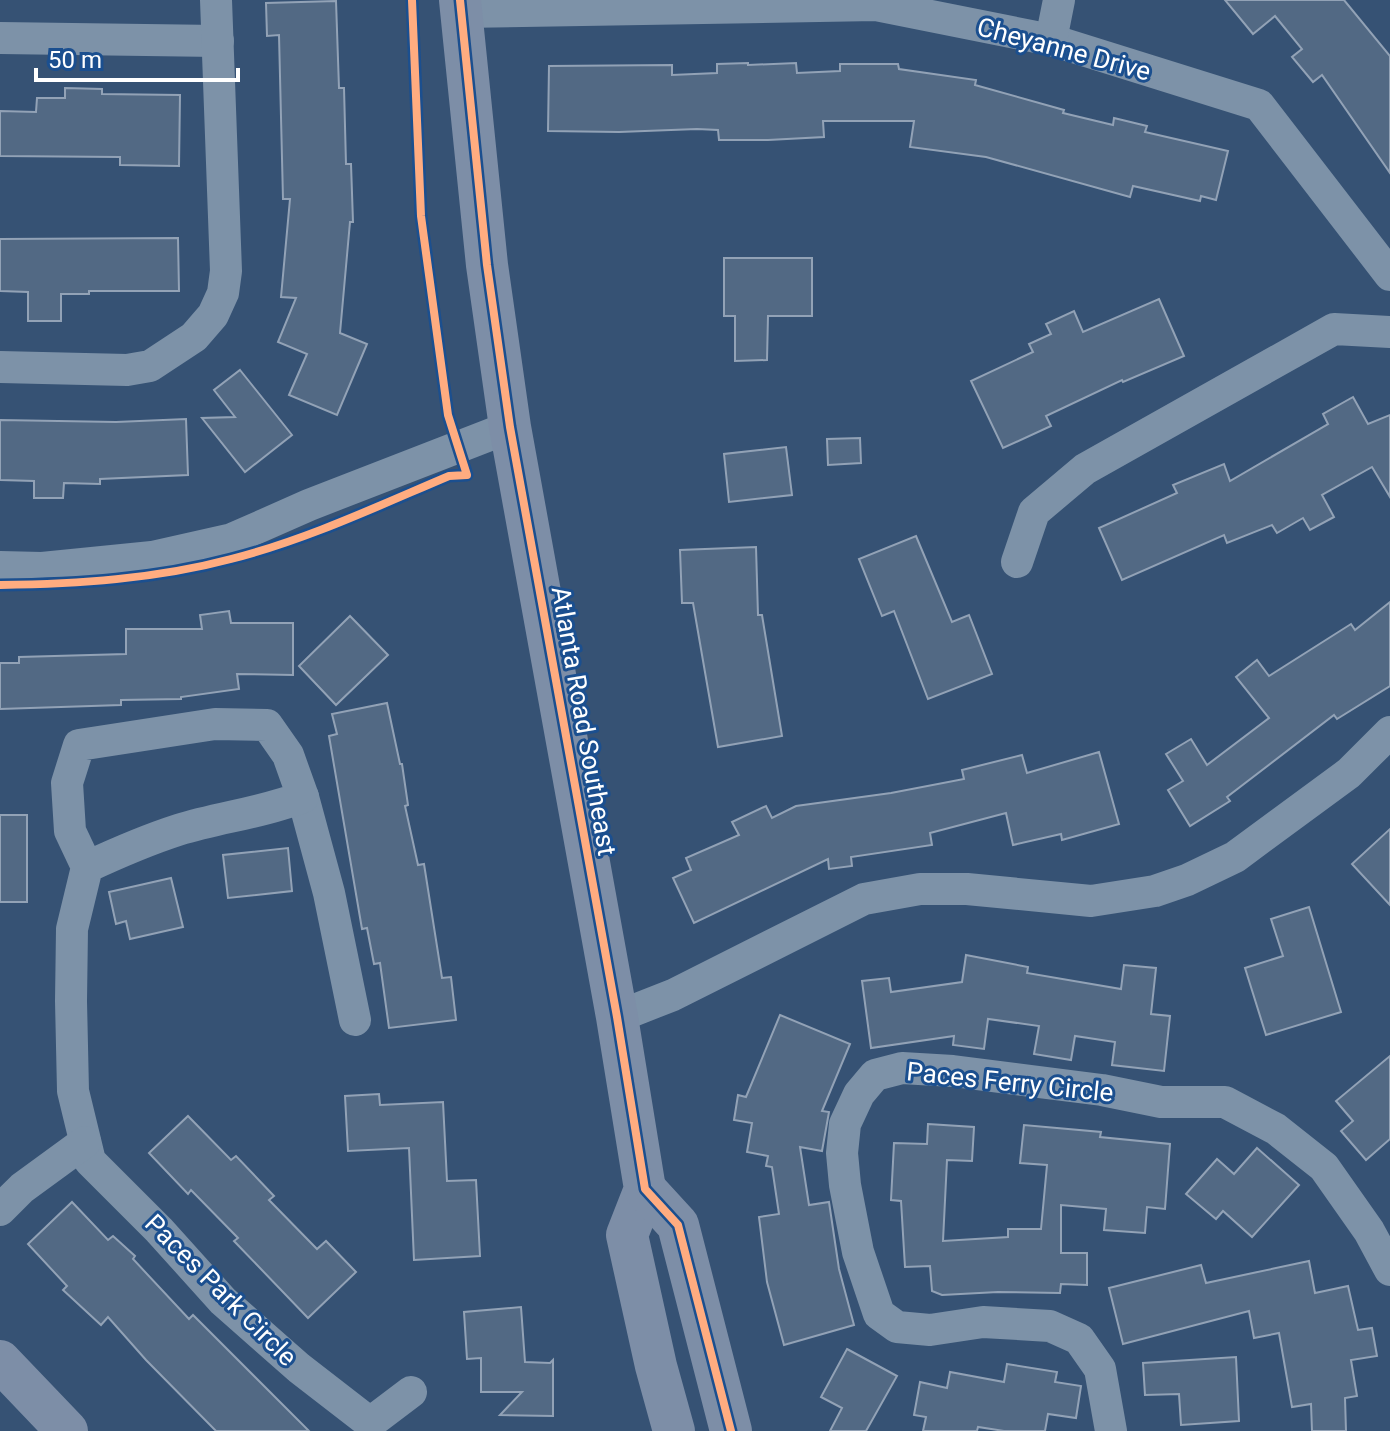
<svg xmlns="http://www.w3.org/2000/svg" width="1390" height="1431" font-family="Roboto,sans-serif">
<rect width="100%" height="100%" fill="#365274"/>
<!-- building -->
<g fill="#526984" stroke="#92a2b6" stroke-width="2">
<path d="M1225 0H1344L1390 56V173L1322 75 1313 82 1292 57 1302 49 1275 16 1253 34Z"/>
<path d="M336 1 339 88H344L346 164H351L353 222H350L340 333 367 344 337 415 289 395 307 354 278 342 296 298 281 297 290 199H283L279 35 267 36 266 3Z"/>
<path d="M748 63V65L796 63 797 73 840 71V64H898L899 69 976 80 975 85 1064 110 1063 113 1113 125 1114 118 1147 126 1145 132 1228 151 1216 200 1201 196 1200 201 1133 186 1130 197 986 157 910 147 914 121H823L824 137 768 140H719L718 130 697 129 619 132 548 131 549 66 672 65V75L717 73V64Z"/>
<path d="M65 88 102 89V94L180 95 179 166 120 165V157L0 156V111L36 112 37 98H65Z"/>
<path d="M178 238 179 291H89V294H61V321H28V292L0 291V239Z"/>
<path d="M724 258H812V316H768L767 360 735 361V316H724Z"/>
<path d="M1159 299 1184 356 1123 382 1122 380 1046 416 1051 426 1003 448 971 381 1033 352 1029 344 1051 334 1046 324 1074 311 1083 332Z"/>
<path d="M240 370 292 435 245 472 202 418 235 417 214 390Z"/>
<path d="M1353 397 1368 424 1390 415V497L1372 467 1322 495 1334 517 1310 530 1303 518 1277 533 1272 525 1227 543 1224 535 1122 580 1099 528 1177 493 1173 485 1224 464 1230 481 1328 424 1323 414Z"/>
<path d="M186 419 188 475 100 479V484L64 483 63 498H34V481L0 480V420L116 422Z"/>
<path d="M860 438 861 463 828 465 827 439Z"/>
<path d="M786 447 792 495 729 502 724 454Z"/>
<path d="M916 536 952 622 969 615 992 674 928 699 894 611 882 616 859 559Z"/>
<path d="M756 547 758 615H762L782 736 718 747 693 603H682L680 550Z"/>
<path d="M1390 602V686L1337 719 1334 715 1227 797 1230 801 1190 826 1168 790 1183 781 1166 754 1191 739 1207 765 1269 718 1236 677 1257 660 1269 676 1351 624 1355 630Z"/>
<path d="M229 611 231 623H293V675L237 674 239 689 181 697V699L121 700V705L0 709V663H19V657L126 654V629H202L200 615Z"/>
<path d="M350 616 388 655 336 705 299 666Z"/>
<path d="M387 703 400 764H402L408 805 405 806 418 865 424 864 442 978 451 977 456 1020 389 1028 380 963 374 964 367 928 362 929 329 736 337 734 332 714Z"/>
<path d="M1099 752 1119 824 1062 840 1061 834 1013 845 1006 813 930 833 932 845 851 857 852 866 829 869 828 859 694 923 673 878 691 870 686 858 739 835 732 822 766 806 772 818 796 806 891 793 964 779 962 770 1022 755 1027 773Z"/>
<rect x="0" y="815" width="27" height="87"/>
<path d="M1390 829V905L1352 864Z"/>
<path d="M288 848 292 891 228 898 223 855Z"/>
<path d="M171 878 183 927 130 939 126 921 116 924 109 892Z"/>
<path d="M1309 907 1341 1012 1266 1035 1245 968 1283 956 1271 919Z"/>
<path d="M966 955 1028 967 1027 973 1121 989 1124 965 1156 968 1151 1014 1170 1016 1164 1071 1112 1065 1115 1042 1075 1036 1071 1060 1034 1054 1039 1026 988 1019 984 1049 953 1045 954 1036 871 1048 862 981 889 978 891 992 962 982Z"/>
<path d="M780 1015 850 1044 822 1111 829 1112 822 1151 800 1147 809 1205 829 1202 839 1269 854 1325 784 1345 767 1282 759 1217 779 1214 772 1167 766 1166 768 1156 747 1152 752 1123 734 1120 738 1095 746 1097Z"/>
<path d="M1390 1056V1139L1366 1160 1341 1131 1353 1121 1336 1101Z"/>
<path d="M379 1094 380 1105 443 1102 447 1181 476 1180 480 1256 414 1260 409 1148 348 1151 345 1096Z"/>
<path d="M188 1116 231 1160 236 1156 274 1196 269 1200 317 1249 326 1241 356 1272 308 1318 234 1241 238 1238 191 1190 188 1194 149 1153Z"/>
<path d="M928 1124 974 1127 972 1161 947 1160 943 1241 1008 1237V1229H1041L1047 1165 1020 1163 1024 1125 1101 1132 1100 1137 1170 1144 1165 1209 1147 1207 1145 1233 1104 1230 1106 1209 1061 1205V1253H1087V1285L1061 1284 1060 1293 998 1292 942 1295 932 1291 930 1266 905 1267 901 1201 891 1200 894 1143 927 1144Z"/>
<path d="M1257 1148 1299 1185 1252 1237 1223 1211 1216 1219 1186 1194 1217 1159 1234 1174Z"/>
<path d="M72 1202 108 1240 113 1236 135 1256 133 1259 189 1319 193 1315 309 1431H216L146 1360 108 1317 101 1325 63 1290 67 1286 28 1244Z"/>
<path d="M1309 1261 1315 1293 1348 1286 1358 1330 1372 1328 1377 1356 1351 1360 1357 1396 1345 1398 1346 1431H1312L1311 1404 1292 1407 1279 1333 1254 1338 1249 1311 1123 1344 1109 1288 1201 1265 1206 1283Z"/>
<path d="M521 1307 525 1362 550 1363 553 1360V1416L500 1415 522 1392H481V1358L467 1359 464 1312Z"/>
<path d="M847 1349 897 1376 866 1431H830L842 1408 821 1397Z"/>
<path d="M1236 1357 1239 1421 1181 1425 1179 1394 1145 1395 1143 1363Z"/>
<path d="M1007 1364 1057 1372 1055 1382 1081 1386 1076 1418 1048 1414 1045 1431H1004L978 1427 977 1431H923L926 1417 914 1415 920 1382 947 1388 950 1372 1004 1382Z"/>
</g>
<g fill="none" stroke-linecap="round" stroke-linejoin="round">
<!-- minor -->
<g stroke="#7d92a8" stroke-width="32">
<path d="M461 12 876 5 1051 40 1259 105 1390 275"/>
<path d="M0 38 218 41"/>
<path d="M1051 40 1059 0"/>
<path d="M0 367 127 370 150 366 194 337 213 315 223 293 226 271 216 0"/>
<path d="M1017 562 1034 512 1085 469 1334 329 1390 332"/>
<path d="M0 567 42 568 152 557 232 539 309 505 510 427"/>
<path d="M303 797 329 893 355 1020"/>
<path d="M87 867 70 831 67 783 79 745 215 724 267 725 288 755 303 797C262 813 220 817 178 830 147 840 117 853 87 867L72 929 71 1001 73 1091 90 1161 159 1230 223 1301 299 1368 370 1423 411 1392"/>
<path d="M617 1017 673 995 864 899 920 889H967L1091 901 1155 891 1187 880 1235 857 1349 773 1390 732"/>
<path d="M0 1210 22 1188 85 1142"/>
<path d="M1111 1431 1100 1369 1079 1339 1050 1326 983 1322 930 1330 897 1327 879 1314 858 1252 845 1185 842 1153 845 1124 859 1094 875 1075 902 1068 953 1071 1102 1090 1161 1102H1225L1276 1129 1324 1167 1369 1231 1390 1270"/>
</g>
<!-- major -->
<g stroke="#7d8ea7" stroke-width="42">
<path d="M460 0 487 265 510 427 617 1017 645 1189 627 1235 656 1366 674 1431"/>
<path d="M645 1189 678 1225 731 1431"/>
<path d="M0 1361 67 1431"/>
</g>
<!-- cycleway casing -->
<g stroke="#1b4f8f" stroke-width="13">
<g id="cycleway">
<path d="M460 0 487 265 510 427 617 1017 645 1189 678 1225 731 1431"/>
<path d="M0 585C77 584 156 579 231 559 306 540 378 506 449 476L467 475 448 415 421 216 412 0"/>
</g>
</g>
<!-- cycleway -->
<use href="#cycleway" stroke="#ffac80" stroke-width="8"/>
</g>
<g text-anchor="middle" stroke-width="6" stroke-linejoin="round" paint-order="stroke">
<!-- street labels -->
<g font-size="26" fill="#fff" stroke="#1b4f8f">
<text transform="translate(1064 49) rotate(15)" y="9">Cheyanne Drive</text>
<text transform="translate(584 721) rotate(80)" y="9">Atlanta Road Southeast</text>
<text transform="translate(1010 1082) rotate(6)" y="9">Paces Ferry Circle</text>
<text transform="translate(221 1290) rotate(45)" y="9">Paces Park Circle</text>
</g>
</g>
<!-- scale -->
<path d="M36 68v12h202v-12" fill="none" stroke="#ffffff" stroke-width="4"/>
<text x="48" y="68" font-size="24" fill="#ffffff" stroke="#1b4f8f" stroke-width="6" paint-order="stroke">50 m</text>
</svg>
